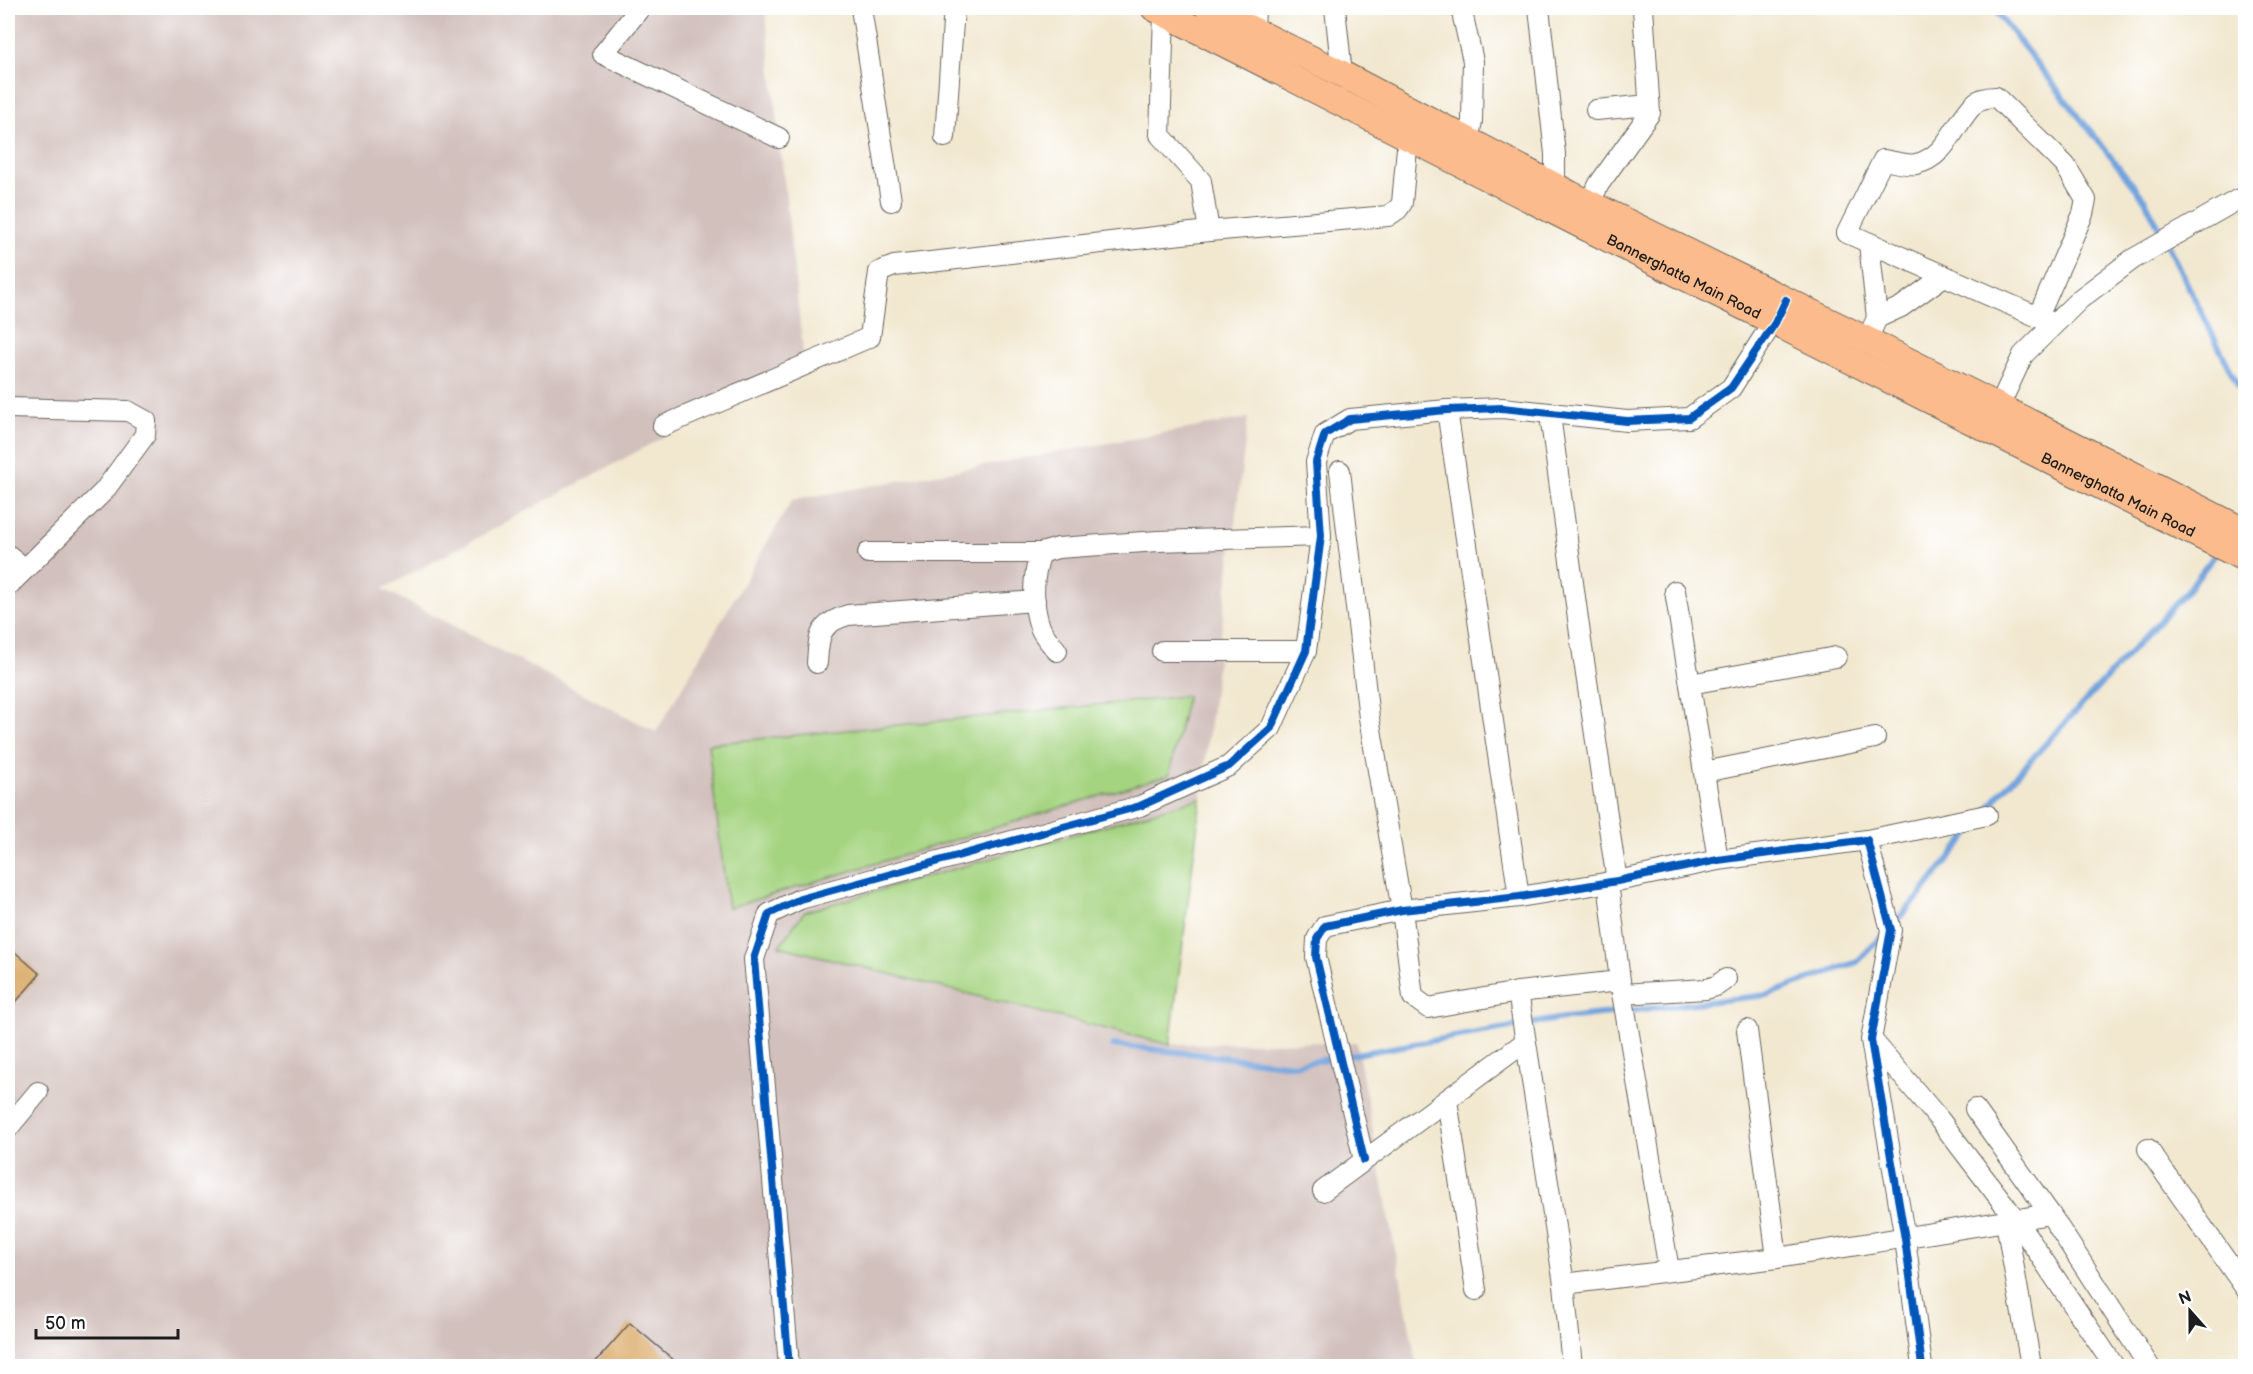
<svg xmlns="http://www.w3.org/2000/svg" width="2253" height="1374" font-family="'Balsamiq Sans',sans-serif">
<rect width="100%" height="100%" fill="#fff"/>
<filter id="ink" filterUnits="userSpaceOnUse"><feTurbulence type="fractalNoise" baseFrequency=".0167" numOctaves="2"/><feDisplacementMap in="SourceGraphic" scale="12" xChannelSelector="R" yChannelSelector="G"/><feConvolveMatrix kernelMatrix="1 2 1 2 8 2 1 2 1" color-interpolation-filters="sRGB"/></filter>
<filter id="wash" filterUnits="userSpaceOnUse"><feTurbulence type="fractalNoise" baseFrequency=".008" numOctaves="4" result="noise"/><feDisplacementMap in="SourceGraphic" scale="24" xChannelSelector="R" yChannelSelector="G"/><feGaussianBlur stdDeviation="1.35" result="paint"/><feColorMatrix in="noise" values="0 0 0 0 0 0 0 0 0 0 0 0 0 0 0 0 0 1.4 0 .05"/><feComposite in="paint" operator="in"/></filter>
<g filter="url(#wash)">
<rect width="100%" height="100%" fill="#f2e8d0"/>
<!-- industrial -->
<path fill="#d1c0bc" d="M8 8H765L804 361 383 589 656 732 792 500 1248 418 1170 1044 1356 1042 1417 1366H8Z"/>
<!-- green -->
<g fill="#a5d481" stroke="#60784e" stroke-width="1.5">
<path d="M1187 696 1169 775 728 908 708 744Z"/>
<path d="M1201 798 1170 1045 779 946 804 912Z"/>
</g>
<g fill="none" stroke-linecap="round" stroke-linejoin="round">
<!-- stream -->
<g stroke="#72a3dd" stroke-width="6">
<path d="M1993 8 2145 200 2246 401"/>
<path d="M1986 812 2001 792 2187 591 2218 551"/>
<path d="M1894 923 1918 898 1978 822"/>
<path d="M1113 1045 1293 1065 1557 1019 1767 995 1857 962 1885 933"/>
</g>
</g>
<g id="blocks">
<!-- building -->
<g fill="#d7a35a">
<path d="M8 946 40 974 8 1011Z"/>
<path d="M630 1323 681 1366H592Z"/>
</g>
</g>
</g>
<g filter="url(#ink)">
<use href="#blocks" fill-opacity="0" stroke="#67635b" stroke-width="1.5"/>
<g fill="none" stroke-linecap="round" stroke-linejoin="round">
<!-- minor casing -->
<g stroke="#67635b" stroke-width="22">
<g id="minor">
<path d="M640 8 603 54 779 138"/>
<path d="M861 8 891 201"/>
<path d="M1335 8 1342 74"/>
<path d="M1461 8 1473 61 1472 121 1468 141"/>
<path d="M1539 8 1555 154V186L1549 195"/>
<path d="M1164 13 1160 135 1201 181 1209 231"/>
<path d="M1254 31 1255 8"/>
<path d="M1596 110 1649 105"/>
<path d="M945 137 954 8"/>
<path d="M1589 204 1599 184 1650 113 1643 8"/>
<path d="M2038 317 2083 214 2086 200 2065 165 1996 97C1989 97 1980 98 1974 104 1954 124 1947 157 1916 164 1907 166 1892 161 1883 160L1847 233 2054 324"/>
<path d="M1877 318 1901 307 1944 276"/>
<path d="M1867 340 1877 318 1869 243"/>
<path d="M8 408 128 411 146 421 145 435 104 491 8 586"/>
<path d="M1447 410 1519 897"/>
<path d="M1550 415 1581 641 1617 881"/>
<path d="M1994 417 2023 355 2080 299 2133 259 2237 200 2246 197"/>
<path d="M663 426 870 337 879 272 894 266 1209 231 1388 216 1398 209 1402 203 1408 137"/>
<path d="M1340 471 1369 718 1402 910 1413 997 1428 1008 1518 992 1620 981 1608 882"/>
<path d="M868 553H1041"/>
<path d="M8 555 25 569"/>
<path d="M1675 591 1718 860"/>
<path d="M1057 651C1052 644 1043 636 1040 627 1032 604 1032 576 1041 553L1058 548 1158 541 1321 536"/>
<path d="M1162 651H1306"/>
<path d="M817 663C819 636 818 624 848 615L1035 601"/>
<path d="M1690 684 1836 657"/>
<path d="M1704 772 1875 738"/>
<path d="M1867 840 1987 815"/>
<path d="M1620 981 1669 1270"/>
<path d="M1518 992 1564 1284 1572 1366"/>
<path d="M1622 994 1706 989 1716 986 1726 979"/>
<path d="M1747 1030 1777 1258"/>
<path d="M1873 1041 1939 1119 2017 1221 2114 1366"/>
<path d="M1447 1100 1476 1290"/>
<path d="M1975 1109 2050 1214 2149 1366"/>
<path d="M8 1128 38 1092"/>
<path d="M2148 1149 2246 1289"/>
<path d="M1364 1160 1316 957 1317 939 1325 926 1402 910 1519 897 1617 881 1718 860 1867 840 1891 930 1871 1040 1905 1239 1922 1366"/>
<path d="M1323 1191 1525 1042"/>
<path d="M2006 1222 2031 1366"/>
<path d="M1564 1284 1777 1258 2050 1214"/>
<path d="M789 1366 754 959 769 914 800 899 1140 806 1229 766 1271 728 1306 651 1321 536 1316 462 1325 434 1350 419 1447 410 1502 408 1627 421 1689 418 1731 388 1780 311"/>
</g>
</g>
<!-- major casing -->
<g stroke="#67635b" stroke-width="28">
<g id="major">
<path id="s1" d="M1154 8 1579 224 2246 559"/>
<path d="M1208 8 1342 74 1570 194 1867 340 2246 532"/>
</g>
</g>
<!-- minor -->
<use href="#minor" stroke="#fff" stroke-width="20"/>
<!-- major -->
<use href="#major" stroke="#fbbb8c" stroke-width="26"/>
<!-- cycleway casing -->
<g stroke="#fff" stroke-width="11">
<g id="cycleway">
<path d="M1364 1160 1316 957 1317 939 1325 926 1402 910 1519 897 1617 881 1718 860 1867 840 1891 930 1871 1040 1905 1239 1922 1366"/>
<path d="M789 1366 754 959 769 914 800 899 1140 806 1229 766 1271 728 1306 651 1321 536 1316 462 1325 434 1350 419 1447 410 1502 408 1627 421 1689 418 1731 388 1775 323 1786 300"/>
</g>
</g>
<!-- cycleway -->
<use href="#cycleway" stroke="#0057b8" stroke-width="8"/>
</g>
</g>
<g text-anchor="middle" stroke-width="4.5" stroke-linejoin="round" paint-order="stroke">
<!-- street labels -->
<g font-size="15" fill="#1c1c1c" stroke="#fff">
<text dy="5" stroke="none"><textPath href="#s1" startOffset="594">Bannerghatta Main Road</textPath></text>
<text dy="5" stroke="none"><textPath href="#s1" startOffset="1080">Bannerghatta Main Road</textPath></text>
</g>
</g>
<!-- margin -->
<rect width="2253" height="1374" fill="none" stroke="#fff" stroke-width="30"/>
<!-- north arrow -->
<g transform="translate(2190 1311) rotate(339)" stroke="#ffffff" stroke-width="4.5" paint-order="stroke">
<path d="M0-4.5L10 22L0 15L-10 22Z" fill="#1c1c1c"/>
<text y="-9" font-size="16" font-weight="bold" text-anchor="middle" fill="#1c1c1c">N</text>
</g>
<!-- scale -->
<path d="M36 1329v9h142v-9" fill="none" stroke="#1c1c1c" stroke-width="3"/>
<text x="45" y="1329" font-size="18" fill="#1c1c1c" stroke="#ffffff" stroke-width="4.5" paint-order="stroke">50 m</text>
</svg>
